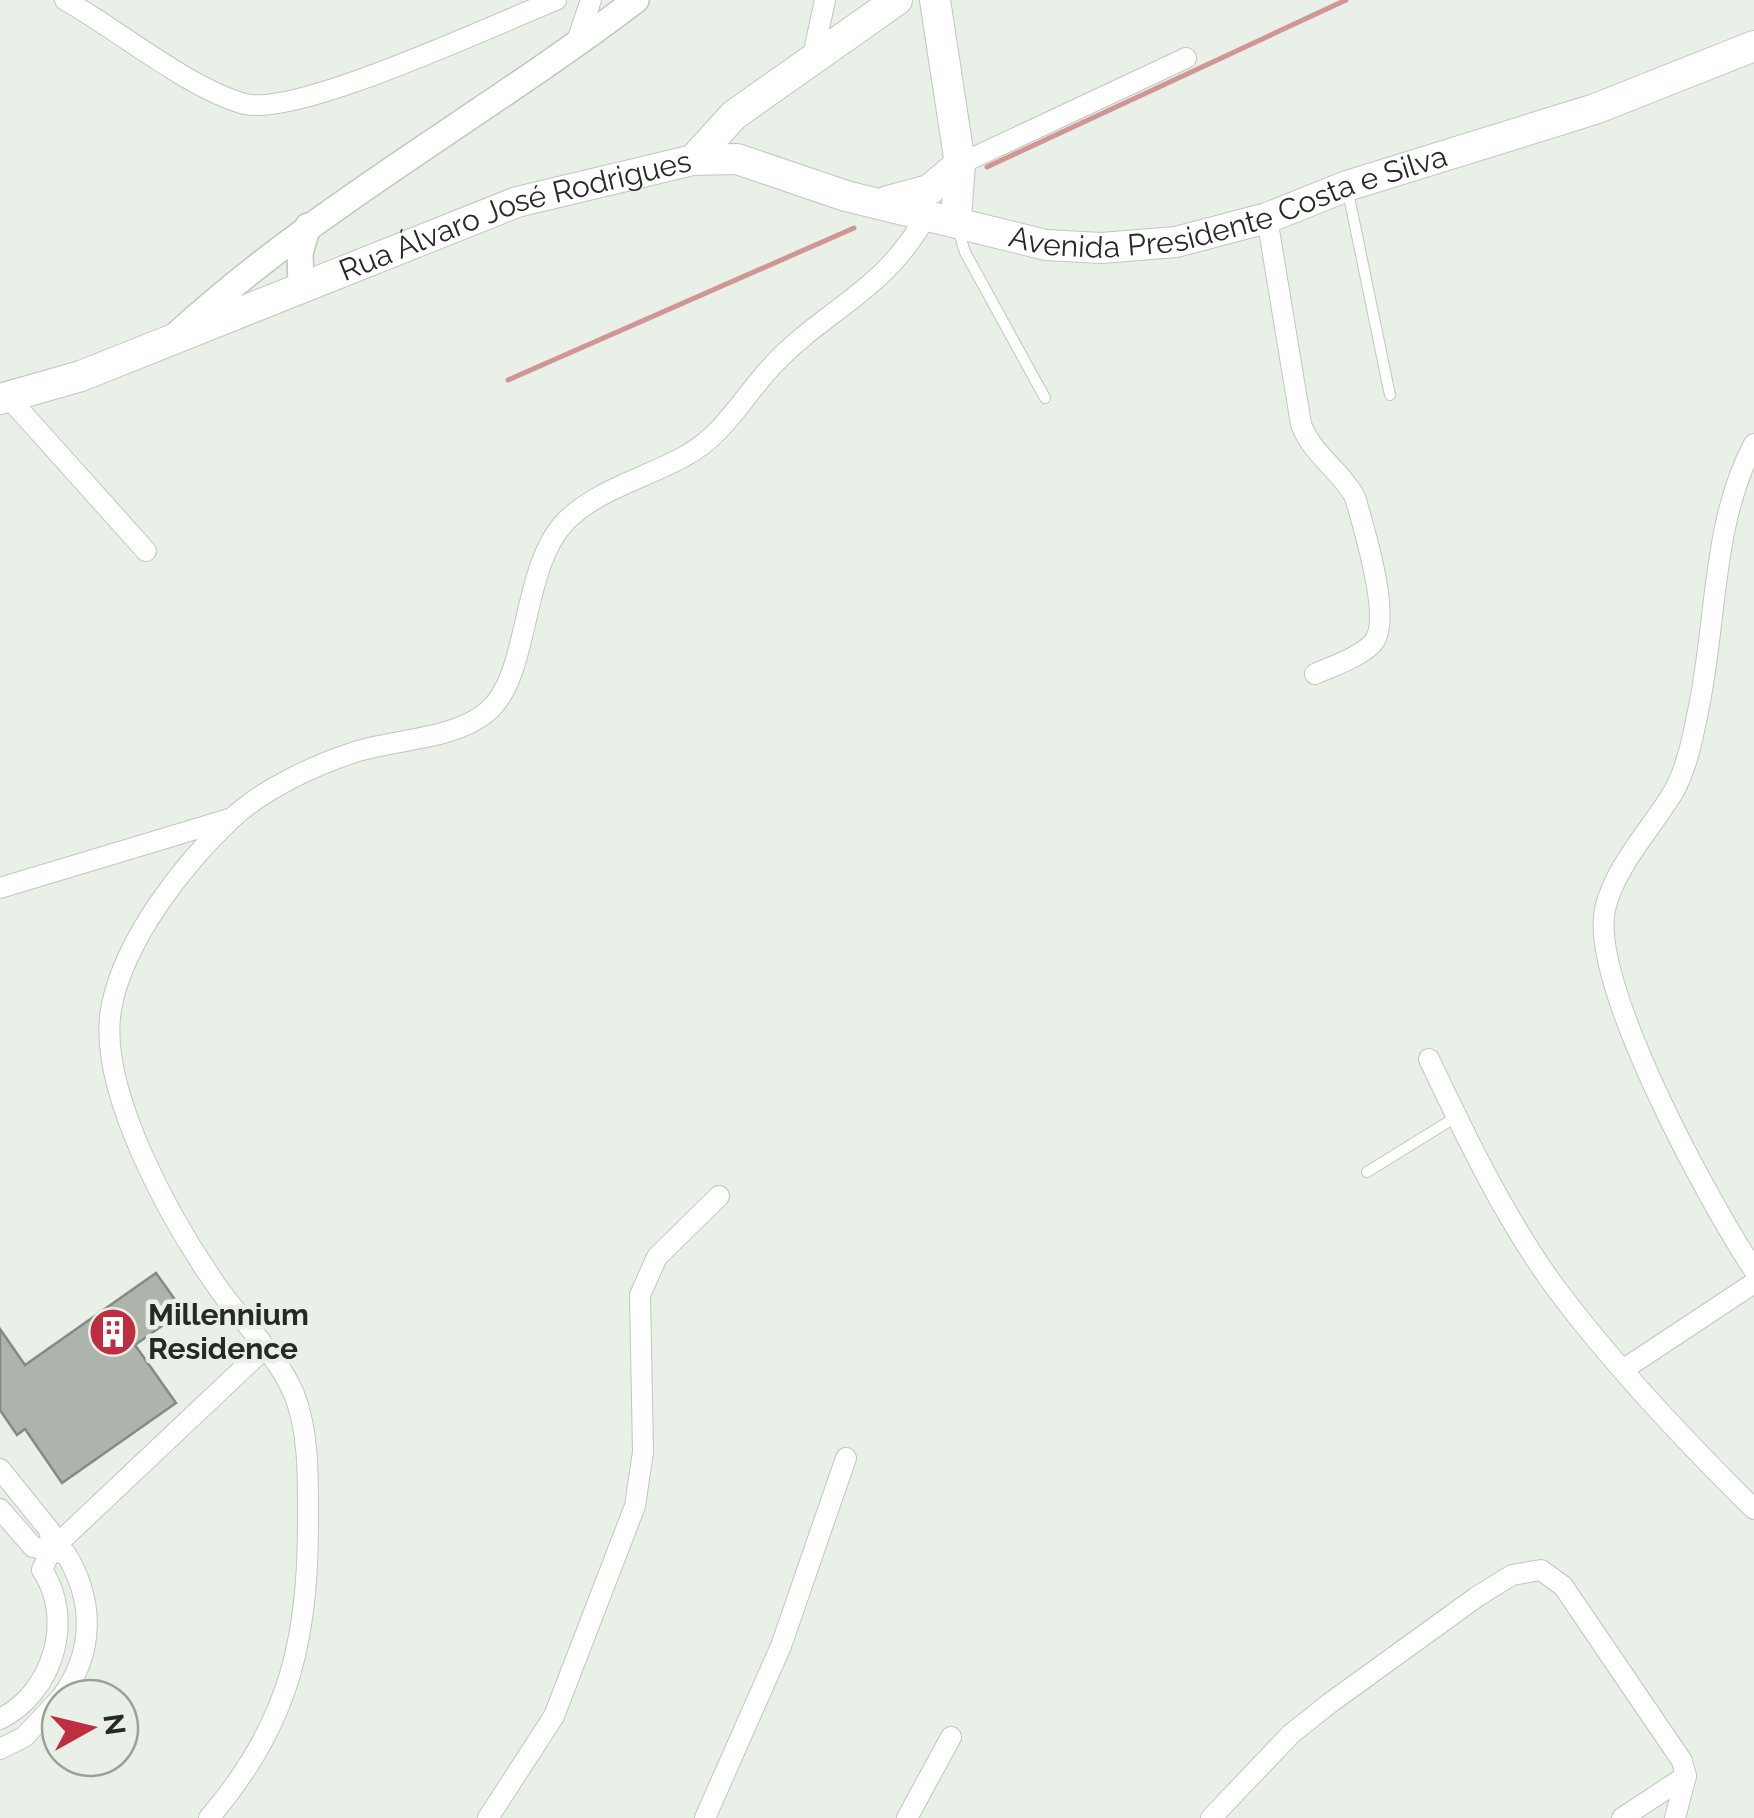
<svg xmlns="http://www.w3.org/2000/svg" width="1754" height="1818" font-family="Raleway,sans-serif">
<rect width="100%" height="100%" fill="#e8f0e8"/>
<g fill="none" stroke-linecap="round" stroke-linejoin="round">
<!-- stream -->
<g stroke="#d19594" stroke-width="5">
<path d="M987 167 1346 0"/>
<path d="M508 380 854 228"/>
</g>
</g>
<!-- building -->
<path fill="#acb4ab" stroke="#848b84" stroke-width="2.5" d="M156 1273 183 1311 135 1345 176 1403 62 1483 25 1429 17 1435 0 1410V1329L25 1365Z"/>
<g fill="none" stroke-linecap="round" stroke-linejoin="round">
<!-- service casing -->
<g stroke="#c0c7bf" stroke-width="12">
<g id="service">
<path d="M1348 192 1390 395"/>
<path d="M957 226 965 252 1045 398"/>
<path d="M1367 1172 1456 1117"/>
</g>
</g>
<!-- minor casing -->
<g stroke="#c0c7bf" stroke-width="22">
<g id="minor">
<path d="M65 0C117 29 189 89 245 104 298 117 495 24 556 0"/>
<path d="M575 47 591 0"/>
<path d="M813 56 825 0"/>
<path d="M960 164 1186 58"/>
<path d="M1267 218 1301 424C1311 453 1340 470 1355 497 1363 526 1394 622 1372 644 1358 658 1333 666 1315 674"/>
<path d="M8 397 146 551"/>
<path d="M1754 444C1711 524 1717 625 1698 711 1693 737 1687 767 1674 791 1652 828 1615 866 1605 909 1589 984 1710 1204 1754 1270"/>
<path d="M0 888 229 819"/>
<path d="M1429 1059C1466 1137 1504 1217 1555 1287 1614 1366 1684 1440 1754 1509"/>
<path d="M1624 1369 1754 1283"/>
<path d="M0 1469 50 1531 51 1550 42 1570C75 1619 53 1693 0 1719"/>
<path d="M0 1509 33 1547 66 1554C95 1602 94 1653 61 1698"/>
<path d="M51 1550 265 1348"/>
<path d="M0 1749 24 1737 60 1699"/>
<path d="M209 1818C293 1720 309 1633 308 1508 308 1471 308 1429 294 1394 278 1356 245 1325 221 1292 174 1226 94 1087 112 1004 126 938 182 866 230 820 263 789 314 765 358 751 398 739 455 739 487 712 531 676 520 568 566 521 598 489 646 478 685 456 723 436 743 397 772 366 826 308 886 291 927 214"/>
<path d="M488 1818 554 1716 635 1506 643 1452 640 1295 657 1257 719 1196"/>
<path d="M705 1818 781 1646 846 1458"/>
<path d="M907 1818 951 1737"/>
<path d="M1211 1818 1291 1734 1330 1703 1478 1596 1512 1575 1541 1570 1563 1586 1682 1761 1686 1776 1675 1818"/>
<path d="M1622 1818 1686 1776"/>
</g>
</g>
<!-- tertiary casing -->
<g stroke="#c0c7bf" stroke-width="28">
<g id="tertiary">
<path d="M301 286 300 253 308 226"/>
<path d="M176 335C317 206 485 115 636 0"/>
</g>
</g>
<!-- secondary casing -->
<g stroke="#c0c7bf" stroke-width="32">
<g id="secondary">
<path d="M935 0 960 164 956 220"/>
<path d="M693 160 734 115 897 0"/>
<path d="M888 201 929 190 960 164"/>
<path id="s1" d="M0 399 81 376 517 202 693 160 737 159 846 196 1046 245 1101 248 1176 242 1267 218 1347 186 1595 109 1754 46"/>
</g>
</g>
<!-- service -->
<use href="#service" stroke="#fff" stroke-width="10"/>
<!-- minor -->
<use href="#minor" stroke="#fff" stroke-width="20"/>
<!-- tertiary -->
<use href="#tertiary" stroke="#fff" stroke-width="25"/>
<!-- secondary -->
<use href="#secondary" stroke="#fff" stroke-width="30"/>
</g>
<!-- icons -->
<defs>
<g id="building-disc" transform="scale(2.5)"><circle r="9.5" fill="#be2e40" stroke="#e8f0e8"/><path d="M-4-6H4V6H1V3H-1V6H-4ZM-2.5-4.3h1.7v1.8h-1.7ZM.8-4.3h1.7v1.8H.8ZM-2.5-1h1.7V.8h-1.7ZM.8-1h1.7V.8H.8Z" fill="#fff"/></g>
</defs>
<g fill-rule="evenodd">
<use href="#building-disc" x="113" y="1332"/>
</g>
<g text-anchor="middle" stroke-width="9" stroke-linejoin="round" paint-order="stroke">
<!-- street labels -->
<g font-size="30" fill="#262926" stroke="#e8f0e8">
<text dy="10" stroke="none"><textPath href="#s1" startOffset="1288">Avenida Presidente Costa e Silva</textPath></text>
<text dy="10" stroke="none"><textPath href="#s1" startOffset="548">Rua Álvaro José Rodrigues</textPath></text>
</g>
<!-- poi labels -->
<g font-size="30" font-weight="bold" fill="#262926" stroke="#e8f0e8" text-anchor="start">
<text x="148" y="1325">Millennium<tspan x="148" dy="34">Residence</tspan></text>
</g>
</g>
<!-- north arrow -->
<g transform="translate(90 1728) rotate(82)"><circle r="48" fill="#e8f0e8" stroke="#9aa09a" stroke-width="2.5"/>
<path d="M0-8L18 38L0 25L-18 38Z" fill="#be2e40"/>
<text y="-15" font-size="28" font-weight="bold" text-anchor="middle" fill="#262926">N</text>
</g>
</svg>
